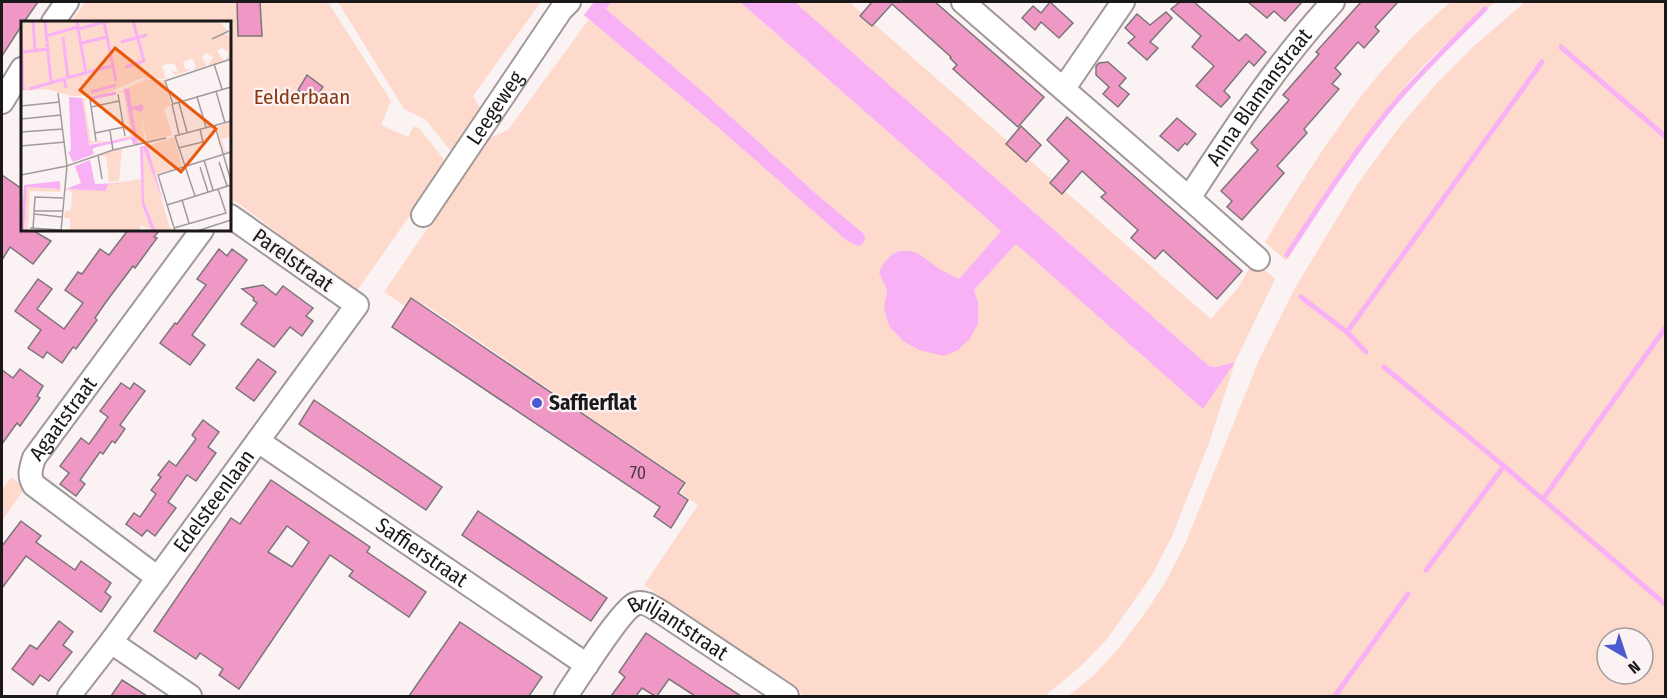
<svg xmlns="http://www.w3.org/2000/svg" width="1667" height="698" font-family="'Fira Sans Condensed',sans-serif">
<rect width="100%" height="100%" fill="#fbf2f3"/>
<!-- green -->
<g fill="#fedacc" fill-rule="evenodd">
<path d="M85 2H328L391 101 381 125 408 137 414 126 419 128 447 163 356 292 242 206 230 199V22H71Z"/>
<path d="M338 2H541L473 96 481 109 453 154 425 119 404 109Z"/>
<path d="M611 2H740L1001 231 959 279 940 270 918 254 887 259 879 273 887 290 884 308 978 302 974 290 1016 244 1203 409 1234 362 1216 367 1209 366 795 2H849L1211 319 1238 288 1254 260 1275 279 1235 362 1209 443 1172 536 1152 575 1107 639 1082 665 1045 696H805L644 585 698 505 681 493 687 483 424 304 417 314 384 292 489 138 508 130 589 19 721 130 846 240 855 226 813 191 710 98 606 9Z"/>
<path d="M1451 2H1495C1470 22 1446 43 1423 66 1369 125 1327 193 1286 261L1265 242C1317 156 1372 67 1451 2Z"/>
<path d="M1525 2H1665V696H1068L1093 676 1118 649 1145 613 1165 583 1186 542 1259 360 1295 288 1357 185 1400 126 1438 82 1473 47ZM1607 638H1643V674H1607Z"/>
<path d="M11 477 25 488 2 521V490Z"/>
</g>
<!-- water -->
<g fill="#f8b1f4">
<path d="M594 2H611L606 9 710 98 813 191 864 234 865 239 862 245 857 246 846 240 721 130 584 15Z"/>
<path d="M740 2H795L1209 366 1216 367 1235 362 1203 409 1016 244 974 290 978 302V324L969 340 958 350 944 356 919 350 903 341 889 326 884 308 887 290 879 273C886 256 897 246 917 253 925 257 933 265 941 270 947 273 953 276 959 279L1001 231Z"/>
</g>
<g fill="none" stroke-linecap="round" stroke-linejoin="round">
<!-- stream -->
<g stroke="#f8b1f4" stroke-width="5">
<path d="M1561 47 1666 137"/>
<path d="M1287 255C1321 203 1354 152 1393 105 1422 71 1454 40 1485 9"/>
<path d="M1301 297 1347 332 1366 352"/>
<path d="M1347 332 1542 62"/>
<path d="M1384 367 1504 466 1666 605"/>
<path d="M1543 499 1666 327"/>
<path d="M1426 570 1504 466"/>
<path d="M1335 696 1408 594"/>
</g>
</g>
<!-- building -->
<g fill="#ef98c6" stroke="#7c7578" stroke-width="1.5" fill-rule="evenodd">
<path d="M2 2H38L24 22H22V25L2 56Z"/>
<path d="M237 2H260L262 36H238Z"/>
<path d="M872 2H935L1044 97 1018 127 953 69 957 65 950 58 951 57 892 4 872 26 860 16Z"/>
<path d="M1050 2 1073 23 1059 38 1041 22 1035 30 1022 18 1033 6 1041 13Z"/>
<path d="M1180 2H1194L1239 41 1246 34 1266 52 1254 66 1249 61 1224 91 1230 97 1221 107 1196 86 1214 66 1192 47 1201 36 1200 35 1171 9Z"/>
<path d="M1248 2H1302L1285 21 1274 11 1267 18Z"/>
<path d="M1361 2H1398L1375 27 1379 31 1364 48 1358 42 1335 68 1341 74 1332 84 1339 89 1304 129 1307 133 1277 166 1284 173 1242 220 1227 207 1232 201 1221 191 1258 150 1251 143 1289 100 1283 95 1319 54 1316 52Z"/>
<path d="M1166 12 1172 18 1150 42 1158 48 1147 60 1128 43 1135 37 1125 28 1137 14 1150 25Z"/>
<path d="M1108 62 1126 78 1119 86 1129 94 1118 107 1103 94 1109 87 1096 75V66L1099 63Z"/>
<path d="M307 75 323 87 313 101 298 90Z"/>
<path d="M1067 117 1242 271 1217 299 1163 250 1155 259 1131 238 1138 230 1101 197 1106 193 1082 171 1062 194 1050 183 1069 161 1047 140Z"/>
<path d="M1177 118 1196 134 1187 145 1185 143 1178 151 1160 136Z"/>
<path d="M1021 126 1041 145 1026 162 1006 144Z"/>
<path d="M2 175 22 189V230H32L51 241 33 264 10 247 2 260Z"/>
<path d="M128 230H160L154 237 157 238 135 268 133 266 106 302 95 318 97 320 76 349 73 347 62 363 47 352 43 358 28 348 41 330 15 311 38 279 52 289 37 309 64 329 83 303 65 290 78 272 82 274 100 249 109 255Z"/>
<path d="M219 249 227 256 232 249 247 260 192 335 205 345 190 365 160 343 175 323 177 324 206 285 197 279Z"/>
<path d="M263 285 276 295 283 286 313 308 306 316 313 321 302 336 290 327 274 347 241 324 257 303 253 300 254 298 242 289Z"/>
<path d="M411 298 685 483 678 493 688 500 671 528 654 516 660 507 392 327Z"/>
<path d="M258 359 276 372 254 401 236 388Z"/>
<path d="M20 369 43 386 37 396 40 398 20 426 17 423 2 444V370L13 378Z"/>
<path d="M121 383 130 389 134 383 145 391 120 425 125 429 115 443 112 441 103 454 100 452 80 480 85 484 76 496 60 484 69 473 60 466 81 438 89 444 97 433 108 417 100 411Z"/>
<path d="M314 400 442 487 426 510 299 424Z"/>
<path d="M203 420 219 432 208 447 216 453 196 481 187 475 168 502 176 508 155 536 147 530 142 536 126 524 134 513 140 517 156 494 151 490 161 477 158 475 169 461 176 466 196 439 192 435Z"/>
<path d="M271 480 370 547 367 552 426 592 409 617 349 576 353 571 330 555 239 689 219 675 223 669 200 653 196 659 154 631 231 518 240 524ZM287 526 309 542 292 567 268 552Z"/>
<path d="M478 511 607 598 591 621 462 535Z"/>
<path d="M21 521 41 536 36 542 75 570 81 561 111 583 105 592 111 597 101 612 26 556 2 588V546Z"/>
<path d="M59 621 73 632 63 645 72 652 49 681 40 675 33 685 12 669 30 645 37 649Z"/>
<path d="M460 622 542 677 529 696H409Z"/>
<path d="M646 633 703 671 741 696H695L669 679 657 696H655L642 688 636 696H611L625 677 619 672Z"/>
<path d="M122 680 147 696H111Z"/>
</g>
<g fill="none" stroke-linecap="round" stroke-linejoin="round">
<!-- minor casing -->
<g stroke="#a1989a" stroke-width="26">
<g id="minor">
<path d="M963 2 1189 198 1258 259"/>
<path d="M53 22 67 2"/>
<path d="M1064 88 1123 2"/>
<path d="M2 102 22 69"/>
<path id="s1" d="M1189 198C1234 129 1278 62 1333 2"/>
<path id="s2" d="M423 215 561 10 569 2"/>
<path id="s3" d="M258 441 587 665"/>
<path id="s4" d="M158 578 34 485C28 476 31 468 34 458L202 230"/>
<path d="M111 642 190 696"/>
<path id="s5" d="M69 696 111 642 357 305 230 216"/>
<path id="s6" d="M566 696C576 681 622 609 635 604 644 600 654 608 661 612L787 696"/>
</g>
</g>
<!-- minor -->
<use href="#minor" stroke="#fff" stroke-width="22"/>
</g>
<!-- markers -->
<circle fill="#4c5acf" stroke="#fbf2f3" stroke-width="2" cx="537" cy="403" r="6"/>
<g text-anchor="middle" stroke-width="4.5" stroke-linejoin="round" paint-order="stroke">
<!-- number labels -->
<g font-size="18" fill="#503844">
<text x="638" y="479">70</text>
</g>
<!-- park labels -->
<g font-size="21" fill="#873712" stroke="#fbf2f3">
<text x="302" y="104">Eelderbaan</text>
</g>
<!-- street labels -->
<g font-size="21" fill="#1b1819" stroke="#fbf2f3">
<text dy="7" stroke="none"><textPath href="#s1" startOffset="123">Anna Blamanstraat</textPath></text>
<text dy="7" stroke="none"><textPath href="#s2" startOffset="129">Leegeweg</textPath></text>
<text transform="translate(293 260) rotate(35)" y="7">Parelstraat</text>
<text dy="7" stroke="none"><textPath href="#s4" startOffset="232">Agaatstraat</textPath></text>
<text dy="7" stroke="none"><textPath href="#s5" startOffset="243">Edelsteenlaan</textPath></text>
<text dy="7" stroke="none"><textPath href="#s3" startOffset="198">Saffierstraat</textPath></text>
<text dy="7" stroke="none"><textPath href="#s6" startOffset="165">Briljantstraat</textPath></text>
</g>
<!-- poi labels -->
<g font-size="21" font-weight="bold" fill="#1b1819" stroke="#fbf2f3" text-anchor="start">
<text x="549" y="410">Saffierflat</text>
</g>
</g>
<!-- overview -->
<g transform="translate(21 21)">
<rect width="210" height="210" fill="#fbf2f3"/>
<path d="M0 0H198L207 10 203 14 210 13V38L205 39 208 31 201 27 196 30 203 40 187 45 192 36 184 32 181 37 186 45 172 49 175 45 171 37 162 41 164 48 170 49 154 54 150 50 157 51 154 43H146L141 45 145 58 121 57 82 74 51 75 25 68 0 70ZM125 58 143 59 150 84 143 88 151 114 126 121 120 94 124 120 117 123 111 88 116 87 118 91 123 87 111 86 108 67 104 68 113 116 91 120 110 114 103 72 97 71ZM67 77 63 80 70 120H89L67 123 60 78ZM210 101V119L209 116 201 118 204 130H210L203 132 196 105ZM153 116 161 145 133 154 150 210H135L123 182 121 127ZM101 127 98 160 88 161 85 136 78 134ZM120 158 122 187 131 210 120 204 119 210H49V197H43L44 190 50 189 51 171 43 168 85 169 87 163ZM40 160 39 171 9 170 7 210H3L6 166 38 168Z" fill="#fedacc"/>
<path d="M108 67 111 86 121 83 123 87 120 91 111 88 117 123H112L110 118 76 126 71 128 73 133 52 141 47 131 50 130 48 76 61 77 68 124 113 116 103 68ZM126 124 143 183 122 126 123 181 135 210H131L121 184 119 126ZM69 139 74 163 102 162 87 163 85 170 45 168 60 162 54 145ZM39 160V168L6 166 3 210H0L3 164Z" fill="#f8b1f4"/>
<path fill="none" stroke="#f8b1f4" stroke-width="3" d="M12 0 14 30M24 0 26 21M83 1 95 60M0 8 2 69M25 15 57 6 56 0M42 16 47 57M100 21 126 14M26 22 30 60M61 22 86 16M2 31 27 28M104 46 123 40 112 0M67 51 91 45M45 57 65 52 57 8 87 0M8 68 43 58 45 67M70 71 95 64M71 77 95 72"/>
<path fill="none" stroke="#a19b9c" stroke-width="1.5" d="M191 18 208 10M210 38 144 60 152 83 210 66M193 43 201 68M195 70 204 102M37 72 46 145 92 129 145 117M97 73 104 115M176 76 185 106M69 78 75 120M158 82 166 111M151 83 158 113M0 85 39 81M70 86 98 80M0 98 40 94M194 105 210 160M89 110 92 129M0 111 42 108M74 112 103 106M0 125 44 121M157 127 182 121 179 108M77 134 81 158M183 139 192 169M198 141 206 165M179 146 187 171M0 154 46 145 40 210M174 175 154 115 210 100M161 179 168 202M146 184 210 164M13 190H41M13 193 41 196M9 207 40 209M153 207 205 192 197 168M12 208 14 176 42 177M154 210 137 154 210 131M176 210 210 199"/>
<path fill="#e8590c" fill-opacity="0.15" stroke="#e8590c" stroke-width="3" d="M94 27 195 108 160 151 59 69Z"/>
<rect width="210" height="210" fill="none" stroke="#1b1819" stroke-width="3"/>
</g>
<!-- border -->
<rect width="1667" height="698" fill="none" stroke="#1b1819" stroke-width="6"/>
<!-- north arrow -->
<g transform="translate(1625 656) rotate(141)"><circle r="28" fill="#fbf2f3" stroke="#a19b9c" stroke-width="1.5"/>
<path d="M0-4.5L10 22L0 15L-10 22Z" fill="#4c5acf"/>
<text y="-9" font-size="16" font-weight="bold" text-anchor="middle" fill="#1b1819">N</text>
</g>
</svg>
